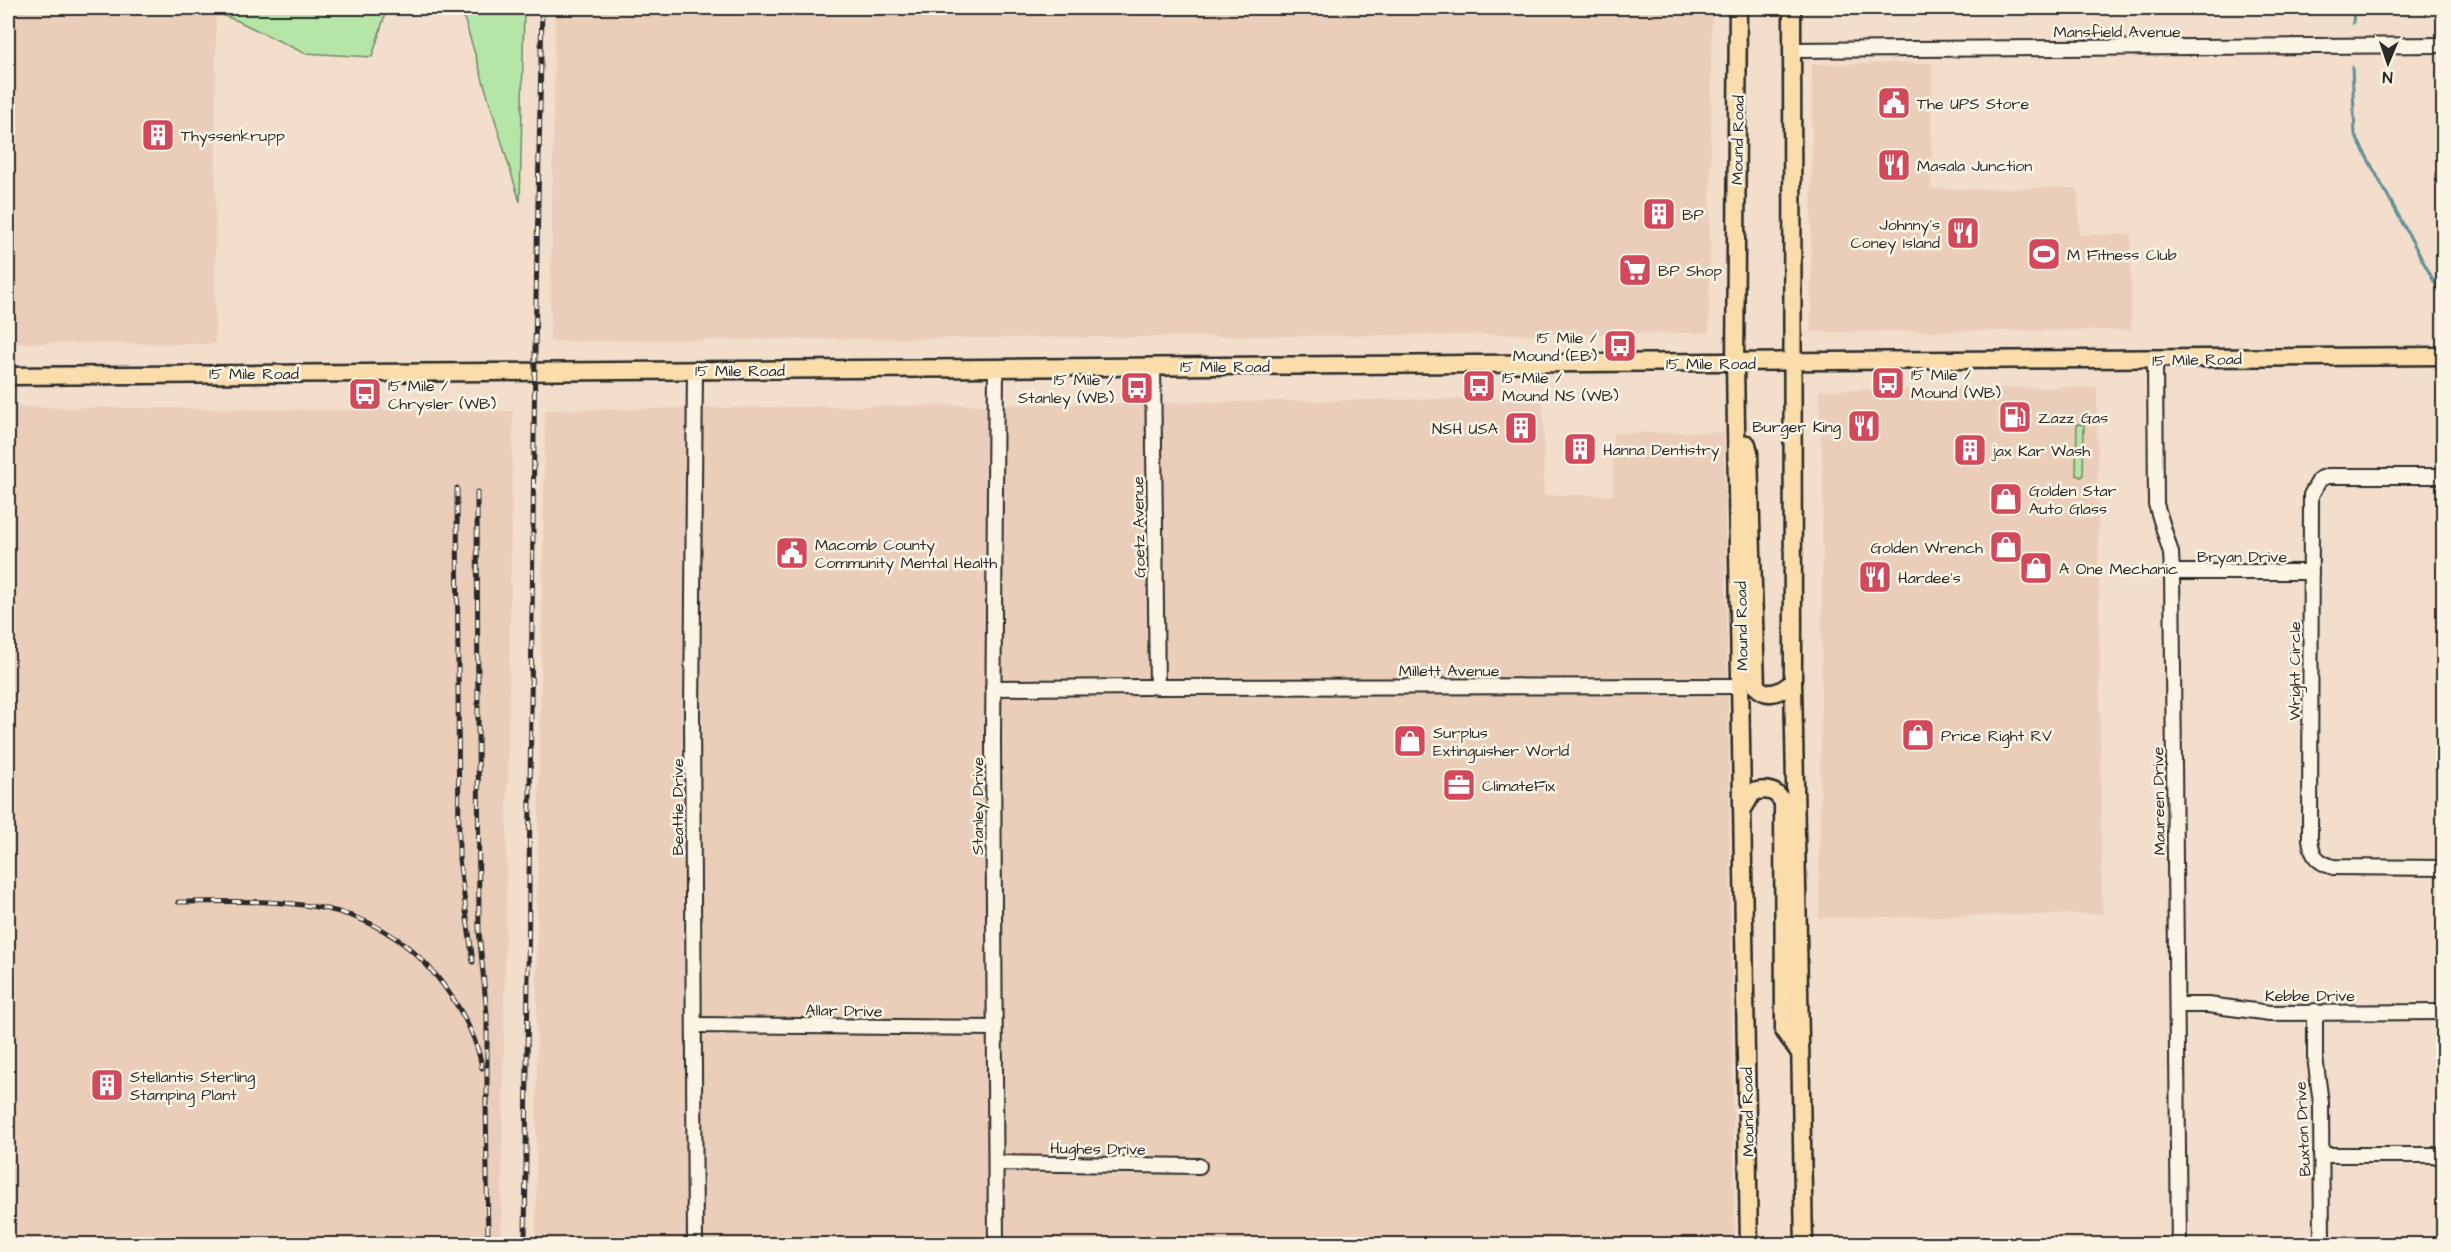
<svg xmlns="http://www.w3.org/2000/svg" width="2451" height="1252" font-family="'Architects Daughter',sans-serif">
<rect width="100%" height="100%" fill="#f2decb"/>
<filter id="ink" filterUnits="userSpaceOnUse"><feTurbulence type="fractalNoise" baseFrequency=".0167" numOctaves="2"/><feDisplacementMap in="SourceGraphic" scale="12" xChannelSelector="R" yChannelSelector="G"/><feConvolveMatrix kernelMatrix="1 2 1 2 8 2 1 2 1" color-interpolation-filters="sRGB"/></filter>
<g filter="url(#ink)">
<!-- built -->
<g fill="#ebceb9">
<path d="M8 8H216L215 344 8 343Z"/>
<path d="M555 8H1712L1709 333 550 341Z"/>
<path d="M1932 63 1931 189 2078 188 2079 235 2131 234V330L1811 332 1812 64Z"/>
<path d="M2097 387 2102 914 1819 918 1823 484 1819 390Z"/>
<path d="M1543 398 1544 495H1613V433L1724 432 1735 1244H536L537 907 545 410Z"/>
<path d="M8 407 513 411 501 1244H8Z"/>
</g>
<!-- green -->
<g fill="#b5e6a7" stroke="#708869" stroke-width="1.5">
<path d="M216 8H387L372 57 304 53 238 21 216 13Z"/>
<path d="M461 8H524L520 202Z"/>
<path d="M2077 424 2084 425 2083 475 2081 477 2076 475Z"/>
</g>
<g fill="none" stroke-linecap="round" stroke-linejoin="round">
<!-- stream -->
<g stroke="#609097" stroke-width="3">
<path d="M2353 23 2354 8"/>
<path d="M2352 67 2355 135 2444 300"/>
</g>
<!-- minor casing -->
<g stroke="#2b2b2b" stroke-width="18">
<g id="minor">
<path d="M1791 50 2444 45"/>
<path d="M2155 359 2156 504 2171 553 2172 572 2179 1244"/>
<path d="M1153 366 1157 687 1741 686"/>
<path d="M996 367 993 740 996 1244"/>
<path d="M695 370 692 714 695 1244"/>
<path d="M2444 476H2328L2320 479 2311 495 2310 839C2312 856 2317 862 2333 867L2444 868"/>
<path d="M2172 572H2311"/>
<path d="M993 688 1149 687"/>
<path d="M2177 1005H2208L2270 1013 2444 1012"/>
<path d="M2315 1011V1057L2321 1103 2322 1244"/>
<path d="M695 1025 994 1028"/>
<path d="M2321 1155H2433L2444 1158"/>
<path d="M996 1163 1199 1166"/>
</g>
</g>
<!-- major casing -->
<g stroke="#2b2b2b" stroke-width="21">
<g id="major">
<path d="M1738 8 1735 363 1749 1244"/>
<path d="M1792 8 1793 682 1804 1244"/>
<path d="M8 376 2444 356"/>
<path d="M1747 444 1749 453 1756 686C1768 699 1781 692 1793 682"/>
<path d="M1743 809 1753 792C1766 788 1777 790 1783 803L1784 1031 1800 1053"/>
</g>
</g>
<!-- minor -->
<use href="#minor" stroke="#fcf5e5" stroke-width="14"/>
<!-- major -->
<use href="#major" stroke="#faddab" stroke-width="16"/>
<!-- rail casing -->
<g stroke="#2b2b2b" stroke-width="5">
<g id="rail">
<path d="M457 488 459 859 473 962"/>
<path d="M477 492 479 931 487 1015V1104"/>
<path d="M178 902C286 901 380 892 449 993 464 1014 478 1042 482 1068"/>
<path d="M486 1098 488 1244"/>
<path d="M525 1244 535 349 542 8"/>
</g>
</g>
<!-- rail -->
<use href="#rail" stroke="#fcf5e5" stroke-width="3" stroke-dasharray="9" stroke-linecap="butt"/>
</g>
</g>
<!-- icons -->
<defs>
<g id="civic-square" transform="scale(1.725)"><rect x="-9" y="-9" width="18" height="18" rx="4" fill="#d1495b" stroke="#fcf5e5"/><path d="M-.6-6.5H3V-4.5H.6V-3L4-1V1h2V6H-6V1h2V-1L-.6-3ZM-1.2 2.5V6h2.4V2.5Z" fill="#fff"/></g>
<g id="building-square" transform="scale(1.725)"><rect x="-9" y="-9" width="18" height="18" rx="4" fill="#d1495b" stroke="#fcf5e5"/><path d="M-4-6H4V6H1V3H-1V6H-4ZM-2.5-4.3h1.7v1.8h-1.7ZM.8-4.3h1.7v1.8H.8ZM-2.5-1h1.7V.8h-1.7ZM.8-1h1.7V.8H.8Z" fill="#fff"/></g>
<g id="restaurant-square" transform="scale(1.725)"><rect x="-9" y="-9" width="18" height="18" rx="4" fill="#d1495b" stroke="#fcf5e5"/><path d="M-5-6h1v4h1v-4h1v4h1v-4h1v5L-1.5 .5V6h-2V.5L-5-1ZM5-6V6H3V1.5H1.5Q1.5-4 5-6Z" fill="#fff"/></g>
<g id="stadium-square" transform="scale(1.725)"><rect x="-9" y="-9" width="18" height="18" rx="4" fill="#d1495b" stroke="#fcf5e5"/><path d="M0-5a6.5 5 0 1 0 0 10a6.5 5 0 1 0 0-10ZM-3.5-1.8h7v3.6h-7Z" fill="#fff"/></g>
<g id="supermarket-square" transform="scale(1.725)"><rect x="-9" y="-9" width="18" height="18" rx="4" fill="#d1495b" stroke="#fcf5e5"/><path d="M-6-5.5h2.5l.6 2H6L4.5 2H-2.5L-4.4-4H-6ZM-1.5 3.2a1.3 1.3 0 1 0 .1 0ZM3 3.2a1.3 1.3 0 1 0 .1 0Z" fill="#fff"/></g>
<g id="bus-square" transform="scale(1.725)"><rect x="-9" y="-9" width="18" height="18" rx="4" fill="#d1495b" stroke="#fcf5e5"/><path d="M-5-6H5V4H4V6H2V4H-2V6H-4V4H-5ZM-3.5-4V0h7V-4ZM-3.5 1.2v1.5H-2V1.2ZM2 1.2v1.5H3.5V1.2Z" fill="#fff"/></g>
<g id="fuel-square" transform="scale(1.725)"><rect x="-9" y="-9" width="18" height="18" rx="4" fill="#d1495b" stroke="#fcf5e5"/><path d="M-5.5-6h7V0h2V4h1.3V-2.5L3-4.5l.8-.8L6-3V5H2.5V1h-1V6h-7ZM-4.2-4.7v3.2H.2V-4.7Z" fill="#fff"/></g>
<g id="shop-square" transform="scale(1.725)"><rect x="-9" y="-9" width="18" height="18" rx="4" fill="#d1495b" stroke="#fcf5e5"/><path d="M-5-2.5h2.3a2.7 3.5 0 0 1 5.4 0H5L5.5 6h-11ZM-1.5-2.5h3a1.5 2.3 0 0 0-3 0Z" fill="#fff"/></g>
<g id="office-square" transform="scale(1.725)"><rect x="-9" y="-9" width="18" height="18" rx="4" fill="#d1495b" stroke="#fcf5e5"/><path d="M-6-3h4V-5.5h4V-3h4V5H-6ZM-1-4.5V-3h2v-1.5ZM-6 0V1H6V0Z" fill="#fff"/></g>
</defs>
<g fill-rule="evenodd">
<use href="#civic-square" x="1894" y="103"/>
<use href="#building-square" x="158" y="135"/>
<use href="#restaurant-square" x="1894" y="165"/>
<use href="#building-square" x="1659" y="214"/>
<use href="#restaurant-square" x="1963" y="233"/>
<use href="#stadium-square" x="2044" y="254"/>
<use href="#supermarket-square" x="1635" y="270"/>
<use href="#bus-square" x="1620" y="346"/>
<use href="#bus-square" x="1888" y="383"/>
<use href="#bus-square" x="1479" y="386"/>
<use href="#bus-square" x="1137" y="388"/>
<use href="#bus-square" x="365" y="394"/>
<use href="#fuel-square" x="2015" y="417"/>
<use href="#restaurant-square" x="1864" y="426"/>
<use href="#building-square" x="1521" y="428"/>
<use href="#building-square" x="1580" y="449"/>
<use href="#building-square" x="1970" y="450"/>
<use href="#shop-square" x="2006" y="499"/>
<use href="#shop-square" x="2006" y="547"/>
<use href="#civic-square" x="792" y="553"/>
<use href="#shop-square" x="2036" y="568"/>
<use href="#restaurant-square" x="1875" y="577"/>
<use href="#shop-square" x="1918" y="735"/>
<use href="#shop-square" x="1410" y="741"/>
<use href="#office-square" x="1459" y="785"/>
<use href="#building-square" x="107" y="1085"/>
</g>
<g text-anchor="middle" stroke-width="5" stroke-linejoin="round" paint-order="stroke">
<!-- street labels -->
<g font-size="16" fill="#2b2b2b" stroke="#fcf5e5">
<text x="2117" y="37">Mansfield Avenue</text>
<text transform="translate(1737 140) rotate(-89)" y="6">Mound Road</text>
<text transform="translate(2197 359) rotate(-1)" y="6">15 Mile Road</text>
<text x="1711" y="369">15 Mile Road</text>
<text x="1225" y="372">15 Mile Road</text>
<text x="740" y="376">15 Mile Road</text>
<text x="254" y="379">15 Mile Road</text>
<text transform="translate(1138 527) rotate(-91)" y="6">Goetz Avenue</text>
<text x="2242" y="562">Bryan Drive</text>
<text transform="translate(1741 626) rotate(-91)" y="6">Mound Road</text>
<text x="1449" y="676">Millett Avenue</text>
<text transform="translate(2294 671) rotate(-90)" y="6">Wright Circle</text>
<text transform="translate(2158 801) rotate(-91)" y="6">Maureen Drive</text>
<text transform="translate(977 806) rotate(-90)" y="6">Stanley Drive</text>
<text transform="translate(677 807) rotate(-90)" y="6">Beattie Drive</text>
<text x="2310" y="1001">Kebbe Drive</text>
<text transform="translate(844 1010) rotate(1)" y="6">Allar Drive</text>
<text transform="translate(1747 1112) rotate(-91)" y="6">Mound Road</text>
<text transform="translate(2302 1129) rotate(-93)" y="6">Buxton Drive</text>
<text transform="translate(1098 1148) rotate(1)" y="6">Hughes Drive</text>
</g>
<!-- poi labels -->
<g font-size="16" fill="#2b2b2b" stroke="#fcf5e5" text-anchor="start">
<text x="1917" y="109">The UPS Store</text>
<text x="181" y="141">Thyssenkrupp</text>
<text x="1917" y="171">Masala Junction</text>
<text x="1682" y="220">BP</text>
<text x="1940" y="230" text-anchor="end">Johnny's<tspan x="1940" dy="18">Coney Island</tspan></text>
<text x="2067" y="260">M Fitness Club</text>
<text x="1658" y="276">BP Shop</text>
<text x="1597" y="343" text-anchor="end">15 Mile /<tspan x="1597" dy="18">Mound (EB)</tspan></text>
<text x="1911" y="380">15 Mile /<tspan x="1911" dy="18">Mound (WB)</tspan></text>
<text x="1502" y="383">15 Mile /<tspan x="1502" dy="18">Mound NS (WB)</tspan></text>
<text x="1114" y="385" text-anchor="end">15 Mile /<tspan x="1114" dy="18">Stanley (WB)</tspan></text>
<text x="388" y="391">15 Mile /<tspan x="388" dy="18">Chrysler (WB)</tspan></text>
<text x="2038" y="423">Zazz Gas</text>
<text x="1841" y="432" text-anchor="end">Burger King</text>
<text x="1498" y="434" text-anchor="end">NSH USA</text>
<text x="1603" y="455">Hanna Dentistry</text>
<text x="1993" y="456">jax Kar Wash</text>
<text x="2029" y="496">Golden Star<tspan x="2029" dy="18">Auto Glass</tspan></text>
<text x="815" y="550">Macomb County<tspan x="815" dy="18">Community Mental Health</tspan></text>
<text x="1983" y="553" text-anchor="end">Golden Wrench</text>
<text x="2059" y="574">A One Mechanic</text>
<text x="1898" y="583">Hardee's</text>
<text x="1433" y="738">Surplus<tspan x="1433" dy="18">Extinguisher World</tspan></text>
<text x="1941" y="741">Price Right RV</text>
<text x="1482" y="791">ClimateFix</text>
<text x="130" y="1082">Stellantis Sterling<tspan x="130" dy="18">Stamping Plant</tspan></text>
</g>
</g>
<!-- margin -->
<rect width="2451" height="1252" fill="none" stroke="#fcf5e5" stroke-width="30"/>
<rect x="15" y="15" width="2421" height="1222" fill="none" stroke="#2b2b2b" stroke-width="2" filter="url(#ink)"/>
<!-- north arrow -->
<g transform="translate(2388 63) rotate(182)" stroke="#fcf5e5" stroke-width="4.5" paint-order="stroke">
<path d="M0-4.5L10 22L0 15L-10 22Z" fill="#2b2b2b"/>
<text y="-9" font-size="16" font-weight="bold" text-anchor="middle" fill="#2b2b2b">N</text>
</g>
</svg>
